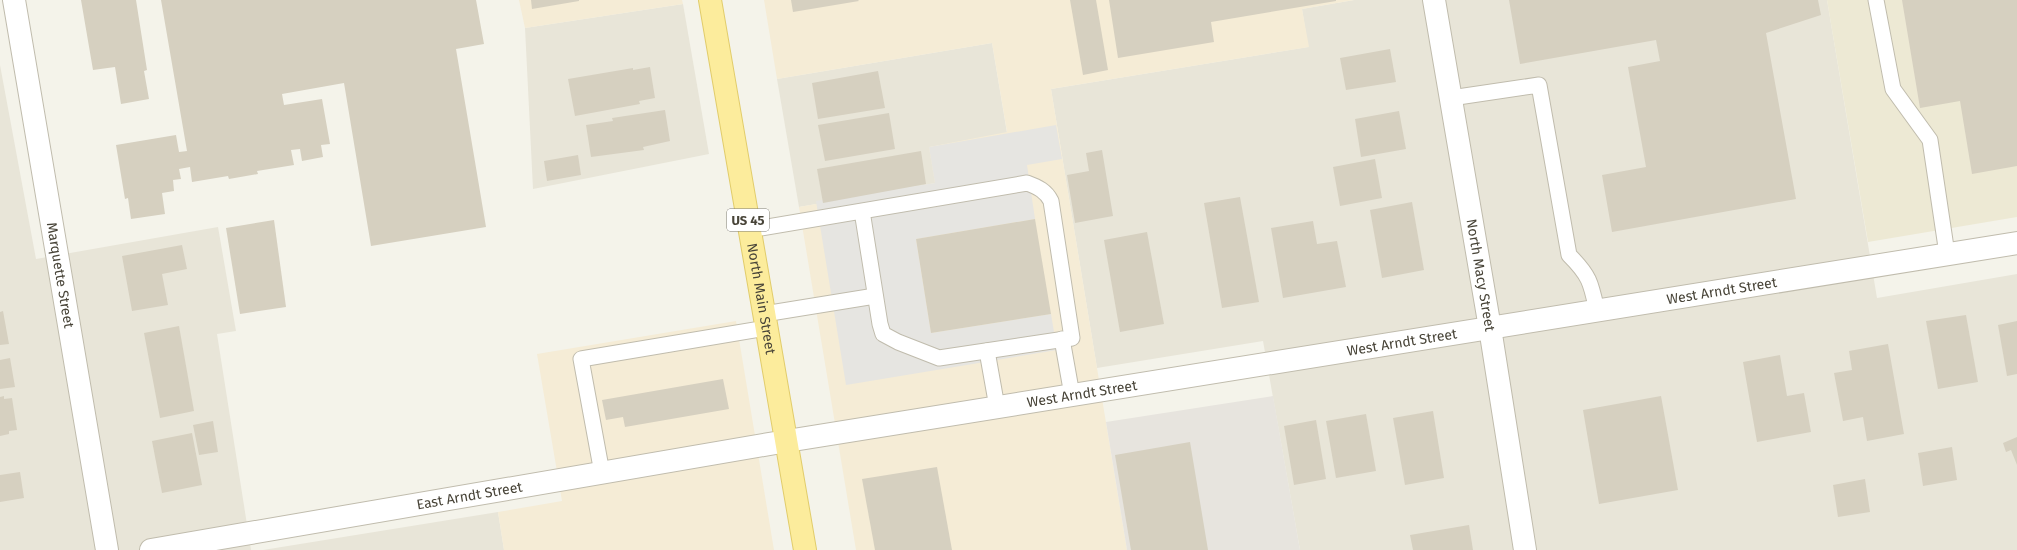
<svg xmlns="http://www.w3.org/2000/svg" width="2017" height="550" font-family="'Fira Sans',sans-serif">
<rect width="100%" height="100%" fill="#f4f3ea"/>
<!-- residential -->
<g fill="#e8e5d8">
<path d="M1354 0H1827L1877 298 2017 274V550H1300L1263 341 1097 368 1051 89 1308 47 1302 9Z"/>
<path d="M683 4 709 154 533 189 525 28Z"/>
<path d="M992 43 1007 133 930 147 936 183 799 207 777 79Z"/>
<path d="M0 65 36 259 218 227 236 331 217 334 251 550H0Z"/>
<path d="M498 512 504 550H263Z"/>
</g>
<!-- commercial -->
<g fill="#f5ecd6">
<path d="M519 0H682L683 4 525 28Z"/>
<path d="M764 0H1354L1302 9 1309 47 1051 89 1127 550H856L799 207 935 183 929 147 1007 132 992 43 777 79Z"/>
<path d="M736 321 774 550H504L498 512 562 501 537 354Z"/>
</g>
<!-- industrial -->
<path fill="#e7e4de" d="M1273 396 1300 550H1127L1106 422Z"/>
<!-- education -->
<path fill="#ede9d4" d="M1827 0H2017V217L1868 242Z"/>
<!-- parking -->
<path fill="#e6e5e1" d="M1056 125 1062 159 1027 165 1035 219 916 239 931 333 1051 314 1057 350 846 385 816 201 935 183 929 147Z"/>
<!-- building -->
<g fill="#d6d0c0">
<path d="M81 0H136L147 70 144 71 149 99 121 104 115 67 93 70Z"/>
<path d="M161 0H476L484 44 456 49 486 227 371 246 344 83 282 94 284 105 322 99 330 144 321 145 323 157 302 161 300 149 291 150 294 165 257 171 258 174 229 179 228 176 192 182 190 167 179 169 181 179 173 180 174 191 162 193 165 214 131 219 128 198 125 199 116 145 176 135 179 152 187 151Z"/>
<path d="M531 0H579V1L532 9Z"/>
<path d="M791 0H858L859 1 793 12Z"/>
<path d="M1070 0H1096L1108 70 1083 75Z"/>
<path d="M1109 0H1336V1L1211 22 1214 42 1118 58Z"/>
<path d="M1509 0H1818L1821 15 1766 33 1796 199 1612 232 1602 175 1646 167 1628 67 1660 61 1656 40 1520 64Z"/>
<path d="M1902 0H2017V166L1972 174 1960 101 1920 108Z"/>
<path d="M1390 49 1396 82 1346 90 1340 58Z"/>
<path d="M650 67 655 98 639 101 640 104 575 116 568 79 633 68V70Z"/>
<path d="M878 71 885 108 818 119 812 83Z"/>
<path d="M665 110 670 141 643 147 644 150 591 157 586 125 613 121 612 118Z"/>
<path d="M1399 111 1406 149 1361 157 1355 119Z"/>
<path d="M889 113 895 149 825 161 818 125Z"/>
<path d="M1102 150 1113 216 1075 223 1067 175 1089 171 1086 153Z"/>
<path d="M921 151 926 184 823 203 817 169Z"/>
<path d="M578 155 581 175 547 181 544 161Z"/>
<path d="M1375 159 1382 198 1340 206 1333 167Z"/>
<path d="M1240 197 1259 302 1222 308 1204 203Z"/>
<path d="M1412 202 1424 270 1382 278 1370 210Z"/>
<path d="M1035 219 1051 314 931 333 916 239Z"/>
<path d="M274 220 286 307 240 314 226 228Z"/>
<path d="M1313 221 1317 244 1337 241 1346 287 1283 298 1271 228Z"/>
<path d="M1147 232 1164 324 1120 332 1104 240Z"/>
<path d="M182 245 187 269 162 274 168 305 132 311 122 256Z"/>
<path d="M3 311 9 344 0 345V312Z"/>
<path d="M1966 315 1978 382 1938 389 1926 321Z"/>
<path d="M2017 321V374L2007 376 1998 325Z"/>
<path d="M179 326 194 411 160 418 144 333Z"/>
<path d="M1888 344 1904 434 1867 441 1863 417 1843 421 1834 373 1852 370 1849 351Z"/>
<path d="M1780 355 1787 396 1804 393 1811 432 1757 442 1743 362Z"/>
<path d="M10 358 15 387 0 389V360Z"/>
<path d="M723 379 729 409 625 427 623 417 606 420 602 400Z"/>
<path d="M4 396V399L12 398 17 430 9 431V434L0 436V397Z"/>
<path d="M1661 396 1678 490 1599 504 1583 410Z"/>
<path d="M1433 411 1444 478 1405 485 1393 418Z"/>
<path d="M1366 414 1376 471 1336 478 1326 421Z"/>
<path d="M1316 420 1326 479 1294 485 1284 426Z"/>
<path d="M213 421 218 452 199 455 193 425Z"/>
<path d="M192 433 202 485 162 493 152 441Z"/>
<path d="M2017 437V465L2011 450 2006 452 2003 443Z"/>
<path d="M1190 442 1208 550H1131L1115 455Z"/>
<path d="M1952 447 1957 480 1923 486 1918 453Z"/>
<path d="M937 467 952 550H875L862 479Z"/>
<path d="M20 472 24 498 0 502V475Z"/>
<path d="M1865 479 1870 512 1838 517 1833 485Z"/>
<path d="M1469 525 1473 550H1413L1410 535Z"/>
</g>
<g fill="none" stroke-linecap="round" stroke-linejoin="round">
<!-- service casing -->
<g stroke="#c0bcad" stroke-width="17">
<g id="service">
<path d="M1876 0 1893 89 1930 140 1947 254"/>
<path d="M1451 98 1539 85 1569 255C1590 276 1591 283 1597 311"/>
<path d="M749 230 1027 183C1038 187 1046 191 1051 201L1072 338 939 358 898 342 883 334 880 324 862 211"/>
<path d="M764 314 875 296"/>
<path d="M1062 339 1072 395"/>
<path d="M987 351 997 407"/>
<path d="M602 473 581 359 766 328"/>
</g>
</g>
<!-- minor casing -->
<g stroke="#c0bcad" stroke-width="24">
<g id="minor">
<path id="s1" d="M14 0 107 550"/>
<path id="s2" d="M1434 0 1490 328 1525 550"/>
<path id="s3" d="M151 550 787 441 2017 243"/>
</g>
</g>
<!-- primary casing -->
<g stroke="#e1cc6b" stroke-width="24">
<g id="primary">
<path id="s4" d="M710 0 805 550"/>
</g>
</g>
<!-- service -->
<use href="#service" stroke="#fff" stroke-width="15"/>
<!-- minor -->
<use href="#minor" stroke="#fff" stroke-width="22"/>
<!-- primary -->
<use href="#primary" stroke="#fcec9c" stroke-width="22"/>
</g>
<g text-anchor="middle" stroke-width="3" stroke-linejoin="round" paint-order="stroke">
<!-- shield labels -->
<rect fill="#fff" stroke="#7f7c74" stroke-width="1" x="727" y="209" width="42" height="22" rx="3"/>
<g font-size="13" font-weight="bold" fill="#484438">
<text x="748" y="225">US 45</text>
</g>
<!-- street labels -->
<g font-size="14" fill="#484438" stroke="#fff">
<text dy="5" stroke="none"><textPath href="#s1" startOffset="279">Marquette Street</textPath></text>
<text dy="5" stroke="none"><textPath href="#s2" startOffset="279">North Macy Street</textPath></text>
<text dy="5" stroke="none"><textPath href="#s3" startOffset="1592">West Arndt Street</textPath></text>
<text dy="5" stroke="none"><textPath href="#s4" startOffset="303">North Main Street</textPath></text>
<text dy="5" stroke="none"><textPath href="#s3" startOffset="1268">West Arndt Street</textPath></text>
<text dy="5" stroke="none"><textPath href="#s3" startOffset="944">West Arndt Street</textPath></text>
<text dy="5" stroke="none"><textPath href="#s3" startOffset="323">East Arndt Street</textPath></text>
</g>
</g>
</svg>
